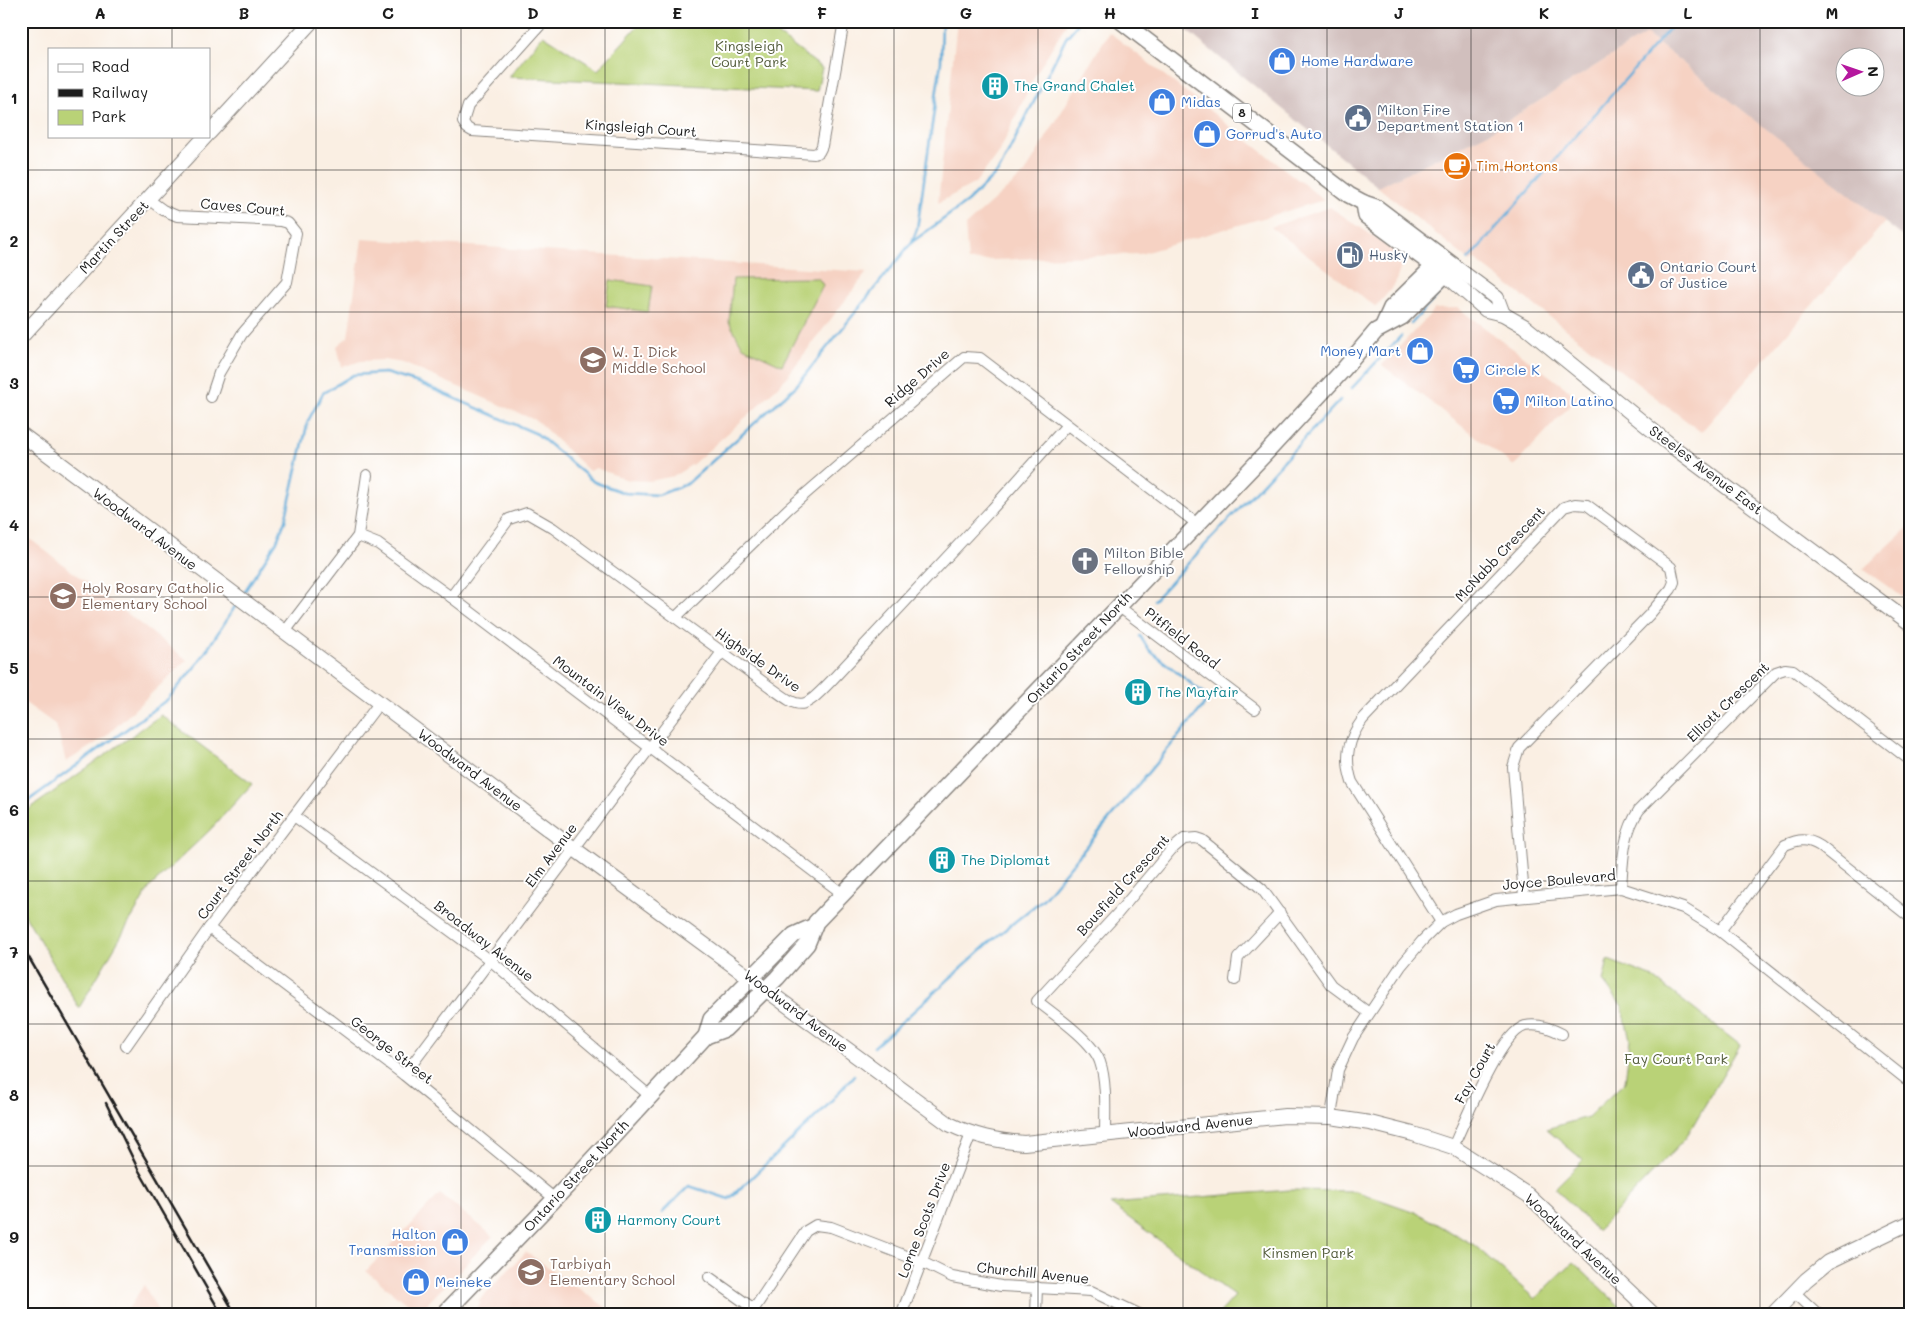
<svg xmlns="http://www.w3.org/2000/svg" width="1932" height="1336" font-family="Mali,sans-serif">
<rect width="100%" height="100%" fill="#fff"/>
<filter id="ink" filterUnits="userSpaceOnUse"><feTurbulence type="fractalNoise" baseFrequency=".02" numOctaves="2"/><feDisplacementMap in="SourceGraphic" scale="10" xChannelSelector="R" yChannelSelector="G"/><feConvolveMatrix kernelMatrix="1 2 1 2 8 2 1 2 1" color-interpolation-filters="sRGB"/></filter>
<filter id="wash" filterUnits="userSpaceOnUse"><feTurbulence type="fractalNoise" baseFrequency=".0096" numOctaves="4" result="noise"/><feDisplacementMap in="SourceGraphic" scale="20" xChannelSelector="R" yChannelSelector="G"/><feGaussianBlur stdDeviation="1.12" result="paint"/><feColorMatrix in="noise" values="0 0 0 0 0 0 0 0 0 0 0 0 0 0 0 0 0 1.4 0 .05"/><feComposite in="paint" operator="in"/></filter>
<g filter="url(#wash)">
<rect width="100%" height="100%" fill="#faefe3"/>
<!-- built -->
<g fill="#f6d2c3">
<path d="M957 21H1068L1034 77 999 153 975 183 938 203Z"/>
<path d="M1109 32 1324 200 1140 254 968 261 965 226 1025 173Z"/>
<path d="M1646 34 1885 222 1701 432 1474 259 1471 262 1378 187 1488 133Z"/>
<path d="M1330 207 1404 257 1395 284 1376 307 1271 227Z"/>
<path d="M362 239 867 272 785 379 754 410 693 464 674 476 650 481 628 480 596 468 589 471 537 421 403 363 384 360 361 361 342 367 337 346 348 337Z"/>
<path d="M1458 308 1578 397 1514 466 1382 365 1435 309Z"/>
<path d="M1911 525V603L1863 569Z"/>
<path d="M21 532 187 660 104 738 66 762 56 725 21 700Z"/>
<path d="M440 1194 493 1236 418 1313 366 1271Z"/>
<path d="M526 1252 617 1315H470L481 1303 478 1301Z"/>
<path d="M144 1285 160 1315H124Z"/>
</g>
<!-- industrial -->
<path fill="#d1bfbd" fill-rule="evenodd" d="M1175 21H1911V243L1646 34 1488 133 1378 187ZM1844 58H1874V88H1844Z"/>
<!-- green -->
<g fill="#b9d277" stroke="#6a774a">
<path d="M642 21H760L822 68 817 91 509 77 543 35 598 70Z"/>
<path d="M818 278 823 285 782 365 743 347 729 322 733 279Z"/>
<path d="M610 280 652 286 648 312 606 306Z"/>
<path d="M161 715 252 784 210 830 150 887 79 1008 21 908V815Z"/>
<path d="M1608 960 1651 976 1740 1045 1685 1139 1597 1231 1555 1188 1583 1160 1546 1129 1588 1117 1625 1082 1630 1039 1622 1006 1603 981Z"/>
<path d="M1290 1190 1355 1191 1415 1212 1474 1245 1535 1299 1573 1262 1629 1315H1218L1235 1296 1110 1204Z"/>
</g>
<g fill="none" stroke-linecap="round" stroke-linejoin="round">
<!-- stream -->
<g stroke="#61acd9" stroke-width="2.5">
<path d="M912 242 917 229 941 62 942 21"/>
<path d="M1468 260 1676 21"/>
<path d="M1411 324 1444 288"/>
<path d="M1351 389 1401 336"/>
<path d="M243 594 277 541 285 521 308 421 323 393 353 375 385 373 419 383 537 434 594 482 625 493 658 495 687 484 796 386 912 242 967 202 999 171 1066 38 1080 21"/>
<path d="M1154 600 1340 400"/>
<path d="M21 806 168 699 199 662 238 602"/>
<path d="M874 1047 991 941 1043 899 1201 709 1208 697 1149 650 1140 636"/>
<path d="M662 1213 689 1186 729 1199 825 1108 854 1075"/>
</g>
</g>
</g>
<g filter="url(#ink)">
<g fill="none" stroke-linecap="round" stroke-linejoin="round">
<!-- street casing -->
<g stroke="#8b8680" stroke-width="12">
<g id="street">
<path d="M544 21 468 106 463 122 467 128 472 131 814 154 819 152 822 146 844 21"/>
<path d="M148 199 163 210 177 216 281 221 288 223 296 233 287 282 242 334 219 373 211 397"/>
<path d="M358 536 378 544 451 597 843 894"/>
<path d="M451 597 509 519 527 513 553 528 766 684C801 709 800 713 831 681L992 509 1067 425"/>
<path d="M1118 606 1255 709"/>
<path d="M676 617 788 509 964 357 980 358 1196 523"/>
<path d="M284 633 358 536 367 475"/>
<path d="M294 816 490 960 650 1096"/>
<path d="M1621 888C1623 859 1623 834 1639 810L1776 672 1785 669 1793 670 1911 761"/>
<path d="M1441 922 1352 782C1344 758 1348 739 1363 719L1564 507 1575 504 1587 505 1671 567 1674 582 1671 589 1649 615 1519 748 1513 767 1524 896"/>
<path d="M209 928 404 1075 555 1199"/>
<path d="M1720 931 1785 845C1799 839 1807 838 1820 846L1911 918"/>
<path d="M1235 980 1238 958 1280 913"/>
<path d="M126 1046 209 928 380 702"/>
<path d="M404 1075 722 652"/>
<path d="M1331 1117 1338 1070 1353 1038 1401 966 1422 941 1441 922 1456 914 1496 900 1621 888 1683 908 1720 931 1911 1083"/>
<path d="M1105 1135C1105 1114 1107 1082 1100 1062 1093 1041 1055 1015 1037 1001L1118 913 1171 850 1184 839 1196 838 1202 840 1262 889 1331 985 1369 1013"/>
<path d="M1453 1147C1464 1123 1500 1033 1525 1026 1538 1023 1551 1028 1562 1034"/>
<path d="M709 1277 754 1309"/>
<path d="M1794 1292 1819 1315"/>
<path d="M750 1315 806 1231 816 1225 831 1227 922 1262 952 1277 1001 1286 1091 1291 1141 1315"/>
<path d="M901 1315 971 1134"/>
<path d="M1036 1315 1037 1287"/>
</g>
</g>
<!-- secondary casing -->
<g stroke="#8b8680" stroke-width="16">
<g id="secondary">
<path d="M209 133 312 21"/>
<path d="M1454 266 1497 298 1503 314"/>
<path d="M1446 275 1486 310 1503 314 1524 326 1673 447 1911 624"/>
<path d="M21 337 206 136"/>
<path d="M21 434 573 848 949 1124C974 1136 996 1141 1024 1143L1285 1116 1331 1117 1370 1123 1413 1134 1453 1147 1528 1195 1654 1315"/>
<path d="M1772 1315 1806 1280 1828 1262 1911 1222"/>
</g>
</g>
<!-- primary casing -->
<g stroke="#8b8680" stroke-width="18">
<g id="primary">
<path d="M1364 203 1366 216 1446 275"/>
<path d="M1383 326 1391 308 1442 258"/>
<path d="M706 1036 711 1019 794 935 814 926"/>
<path d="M443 1315 573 1180 706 1036 725 1029 777 978 807 944 816 922 1266 453 1343 370 1376 331 1402 317 1454 266 1376 207 1364 203 1349 195 1121 21"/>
</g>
</g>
<!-- street -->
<use href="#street" stroke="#fff" stroke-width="10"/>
<!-- secondary -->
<use href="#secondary" stroke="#fff" stroke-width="14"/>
<!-- primary -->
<use href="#primary" stroke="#fff" stroke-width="15"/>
<!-- rail -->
<g stroke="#1c1c1c" stroke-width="2.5">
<path d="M21 944 236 1315"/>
<path d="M106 1103 138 1169 222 1315"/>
</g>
</g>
</g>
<!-- grid -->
<path fill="none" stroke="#1c1c1c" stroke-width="1" stroke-opacity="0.55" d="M172 21V49M316 21V1315M461 21V1315M605 21V1315M749 21V1315M894 21V1315M1038 21V1315M1183 21V1315M1327 21V1315M1471 21V1315M1616 21V1315M1760 21V1315M172 136V1315M21 170H1911M21 312H1911M21 454H1911M21 597H1911M21 739H1911M21 881H1911M21 1024H1911M21 1166H1911"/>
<!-- icons -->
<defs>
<g id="shop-disc" transform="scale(1.4375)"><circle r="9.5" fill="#3f7fe0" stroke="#fff"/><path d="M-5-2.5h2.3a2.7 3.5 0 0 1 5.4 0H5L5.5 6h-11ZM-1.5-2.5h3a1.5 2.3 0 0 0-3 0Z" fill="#fff"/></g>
<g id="building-disc" transform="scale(1.4375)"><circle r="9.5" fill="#0f9aa8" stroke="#fff"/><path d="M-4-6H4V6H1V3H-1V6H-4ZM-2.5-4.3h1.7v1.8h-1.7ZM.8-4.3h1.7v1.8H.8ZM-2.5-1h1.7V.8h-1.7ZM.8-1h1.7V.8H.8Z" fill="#fff"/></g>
<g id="civic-disc" transform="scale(1.4375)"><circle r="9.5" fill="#5c6f8a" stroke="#fff"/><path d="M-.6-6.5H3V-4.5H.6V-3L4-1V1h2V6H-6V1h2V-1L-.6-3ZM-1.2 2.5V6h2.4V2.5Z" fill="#fff"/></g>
<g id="cafe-disc" transform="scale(1.4375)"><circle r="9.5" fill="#e8710a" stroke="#fff"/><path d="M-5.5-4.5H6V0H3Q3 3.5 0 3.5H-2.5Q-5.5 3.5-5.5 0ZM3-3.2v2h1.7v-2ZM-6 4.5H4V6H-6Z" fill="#fff"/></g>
<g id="fuel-disc" transform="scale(1.4375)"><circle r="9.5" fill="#5c6f8a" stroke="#fff"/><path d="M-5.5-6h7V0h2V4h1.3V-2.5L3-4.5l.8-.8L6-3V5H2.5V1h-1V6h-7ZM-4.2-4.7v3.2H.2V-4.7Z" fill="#fff"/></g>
<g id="school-disc" transform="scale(1.4375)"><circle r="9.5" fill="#8d6e63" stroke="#fff"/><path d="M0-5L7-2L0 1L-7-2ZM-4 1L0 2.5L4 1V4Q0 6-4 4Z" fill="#fff"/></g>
<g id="supermarket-disc" transform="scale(1.4375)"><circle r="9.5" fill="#3f7fe0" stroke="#fff"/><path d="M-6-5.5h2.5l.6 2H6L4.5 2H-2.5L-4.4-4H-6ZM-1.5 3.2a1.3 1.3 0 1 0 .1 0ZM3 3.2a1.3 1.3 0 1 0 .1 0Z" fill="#fff"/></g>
<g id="church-disc" transform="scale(1.4375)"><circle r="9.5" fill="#6b7280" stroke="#fff"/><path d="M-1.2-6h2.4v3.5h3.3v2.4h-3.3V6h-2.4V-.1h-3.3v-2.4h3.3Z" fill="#fff"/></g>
</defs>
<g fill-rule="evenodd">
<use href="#shop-disc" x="1282" y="61"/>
<use href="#building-disc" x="995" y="86"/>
<use href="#shop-disc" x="1162" y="102"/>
<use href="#civic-disc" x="1358" y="118"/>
<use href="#shop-disc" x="1207" y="134"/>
<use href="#cafe-disc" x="1457" y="166"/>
<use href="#fuel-disc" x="1350" y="255"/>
<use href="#civic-disc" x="1641" y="275"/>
<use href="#shop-disc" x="1420" y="351"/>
<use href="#school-disc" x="593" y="360"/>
<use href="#supermarket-disc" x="1466" y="370"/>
<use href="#supermarket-disc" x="1506" y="401"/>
<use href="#church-disc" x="1085" y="561"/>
<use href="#school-disc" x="63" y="596"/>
<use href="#building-disc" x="1138" y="692"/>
<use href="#building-disc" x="942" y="860"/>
<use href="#building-disc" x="598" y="1220"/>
<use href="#shop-disc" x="455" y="1242"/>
<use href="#school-disc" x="531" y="1272"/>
<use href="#shop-disc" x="416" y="1282"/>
</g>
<g text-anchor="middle" stroke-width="4" stroke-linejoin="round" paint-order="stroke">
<!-- shield labels -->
<rect fill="#fff" stroke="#606060" stroke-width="1" x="1233" y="103.5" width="18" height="19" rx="4"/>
<g font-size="12" font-weight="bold" fill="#1c1c1c">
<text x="1242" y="117">8</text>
</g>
<!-- park labels -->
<g font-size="14" fill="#535c3c" stroke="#fff">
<text x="749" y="51">Kingsleigh<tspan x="749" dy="16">Court Park</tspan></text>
<text x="1676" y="1064">Fay Court Park</text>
<text x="1308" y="1258">Kinsmen Park</text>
</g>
<!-- shop labels -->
<g font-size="14" fill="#366cbe" stroke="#fff" text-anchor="start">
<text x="1301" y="66">Home Hardware</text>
<text x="1181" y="107">Midas</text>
<text x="1226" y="139">Gorrud's Auto</text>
<text x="1401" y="356" text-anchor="end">Money Mart</text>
<text x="1485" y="375">Circle K</text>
<text x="1525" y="406">Milton Latino</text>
<text x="436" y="1239" text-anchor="end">Halton<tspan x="436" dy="16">Transmission</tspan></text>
<text x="435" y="1287">Meineke</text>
</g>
<!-- culture labels -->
<g font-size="14" fill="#0d838f" stroke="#fff" text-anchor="start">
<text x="1014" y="91">The Grand Chalet</text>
<text x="1157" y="697">The Mayfair</text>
<text x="961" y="865">The Diplomat</text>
<text x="617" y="1225">Harmony Court</text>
</g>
<!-- service labels -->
<g font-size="14" fill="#4e5e75" stroke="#fff" text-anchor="start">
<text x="1377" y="115">Milton Fire<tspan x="1377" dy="16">Department Station 1</tspan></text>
<text x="1369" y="260">Husky</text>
<text x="1660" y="272">Ontario Court<tspan x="1660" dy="16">of Justice</tspan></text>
</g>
<!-- street labels -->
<g font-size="14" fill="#1c1c1c" stroke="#fff">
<text transform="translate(641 128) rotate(4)" y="5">Kingsleigh Court</text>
<text transform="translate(243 207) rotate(5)" y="5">Caves Court</text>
<text transform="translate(114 237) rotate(-47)" y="5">Martin Street</text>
<text transform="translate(917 378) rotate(-41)" y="5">Ridge Drive</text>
<text transform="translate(1706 470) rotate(37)" y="5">Steeles Avenue East</text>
<text transform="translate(145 529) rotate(37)" y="5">Woodward Avenue</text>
<text transform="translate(1500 554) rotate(-47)" y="5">McNabb Crescent</text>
<text transform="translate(1182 638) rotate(38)" y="5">Pitfield Road</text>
<text transform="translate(1079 648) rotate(-47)" y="5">Ontario Street North</text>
<text transform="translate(758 660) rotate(35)" y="5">Highside Drive</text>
<text transform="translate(611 701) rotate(37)" y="5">Mountain View Drive</text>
<text transform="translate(1728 702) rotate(-44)" y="5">Elliott Crescent</text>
<text transform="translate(470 770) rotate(37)" y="5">Woodward Avenue</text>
<text transform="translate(551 855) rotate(-53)" y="5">Elm Avenue</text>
<text transform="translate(240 865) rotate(-53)" y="5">Court Street North</text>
<text transform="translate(1559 880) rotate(-5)" y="5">Joyce Boulevard</text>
<text transform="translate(1123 885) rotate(-48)" y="5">Bousfield Crescent</text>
<text transform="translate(484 941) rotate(38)" y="5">Broadway Avenue</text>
<text transform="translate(796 1011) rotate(37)" y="5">Woodward Avenue</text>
<text transform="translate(392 1050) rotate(38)" y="5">George Street</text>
<text transform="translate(1475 1073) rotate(-61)" y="5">Fay Court</text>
<text transform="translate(1190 1126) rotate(-6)" y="5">Woodward Avenue</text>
<text transform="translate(576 1176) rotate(-47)" y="5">Ontario Street North</text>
<text transform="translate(924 1220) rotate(-69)" y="5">Lorne Scots Drive</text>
<text transform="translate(1573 1239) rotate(43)" y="5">Woodward Avenue</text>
<text transform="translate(1033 1273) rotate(6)" y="5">Churchill Avenue</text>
</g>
<!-- food labels -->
<g font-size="14" fill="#c56008" stroke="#fff" text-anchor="start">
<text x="1476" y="171">Tim Hortons</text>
</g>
<!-- education labels -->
<g font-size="14" fill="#785e54" stroke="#fff" text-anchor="start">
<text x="612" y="357">W. I. Dick<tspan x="612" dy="16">Middle School</tspan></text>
<text x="82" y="593">Holy Rosary Catholic<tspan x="82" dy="16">Elementary School</tspan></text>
<text x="550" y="1269">Tarbiyah<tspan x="550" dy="16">Elementary School</tspan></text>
</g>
<!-- worship labels -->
<g font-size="14" fill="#5b616d" stroke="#fff" text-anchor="start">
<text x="1104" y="558">Milton Bible<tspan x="1104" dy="16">Fellowship</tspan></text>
</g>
</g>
<!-- margin -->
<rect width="1932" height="1336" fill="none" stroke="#fff" stroke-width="55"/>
<!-- legend -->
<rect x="48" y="48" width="162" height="90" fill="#ffffff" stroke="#a4a4a4"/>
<rect x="58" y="64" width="25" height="8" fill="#ffffff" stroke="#a4a4a4"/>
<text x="92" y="72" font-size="15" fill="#1c1c1c">Road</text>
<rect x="58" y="89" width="25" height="8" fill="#1c1c1c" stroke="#a4a4a4"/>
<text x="92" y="98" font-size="15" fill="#1c1c1c">Railway</text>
<rect x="58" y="110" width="25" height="15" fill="#b9d277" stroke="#a4a4a4"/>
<text x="92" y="122" font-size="15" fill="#1c1c1c">Park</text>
<!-- north arrow -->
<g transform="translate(1860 72) rotate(88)"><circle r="24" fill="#ffffff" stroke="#a4a4a4"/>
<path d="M0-4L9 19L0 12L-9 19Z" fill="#b5179e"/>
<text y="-8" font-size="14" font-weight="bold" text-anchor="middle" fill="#1c1c1c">N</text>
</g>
<rect x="28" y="28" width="1876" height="1280" fill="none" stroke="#1c1c1c" stroke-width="2"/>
<g font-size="16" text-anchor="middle" font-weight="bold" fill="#1c1c1c">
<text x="100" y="19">A</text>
<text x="244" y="19">B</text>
<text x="388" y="19">C</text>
<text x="533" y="19">D</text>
<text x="677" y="19">E</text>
<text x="822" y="19">F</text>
<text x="966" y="19">G</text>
<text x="1110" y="19">H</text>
<text x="1255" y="19">I</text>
<text x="1399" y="19">J</text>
<text x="1544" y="19">K</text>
<text x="1688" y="19">L</text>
<text x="1832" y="19">M</text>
<text x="14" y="104">1</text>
<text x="14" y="247">2</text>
<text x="14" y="389">3</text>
<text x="14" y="531">4</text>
<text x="14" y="674">5</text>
<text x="14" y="816">6</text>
<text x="14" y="958">7</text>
<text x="14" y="1101">8</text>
<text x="14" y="1243">9</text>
</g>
</svg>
